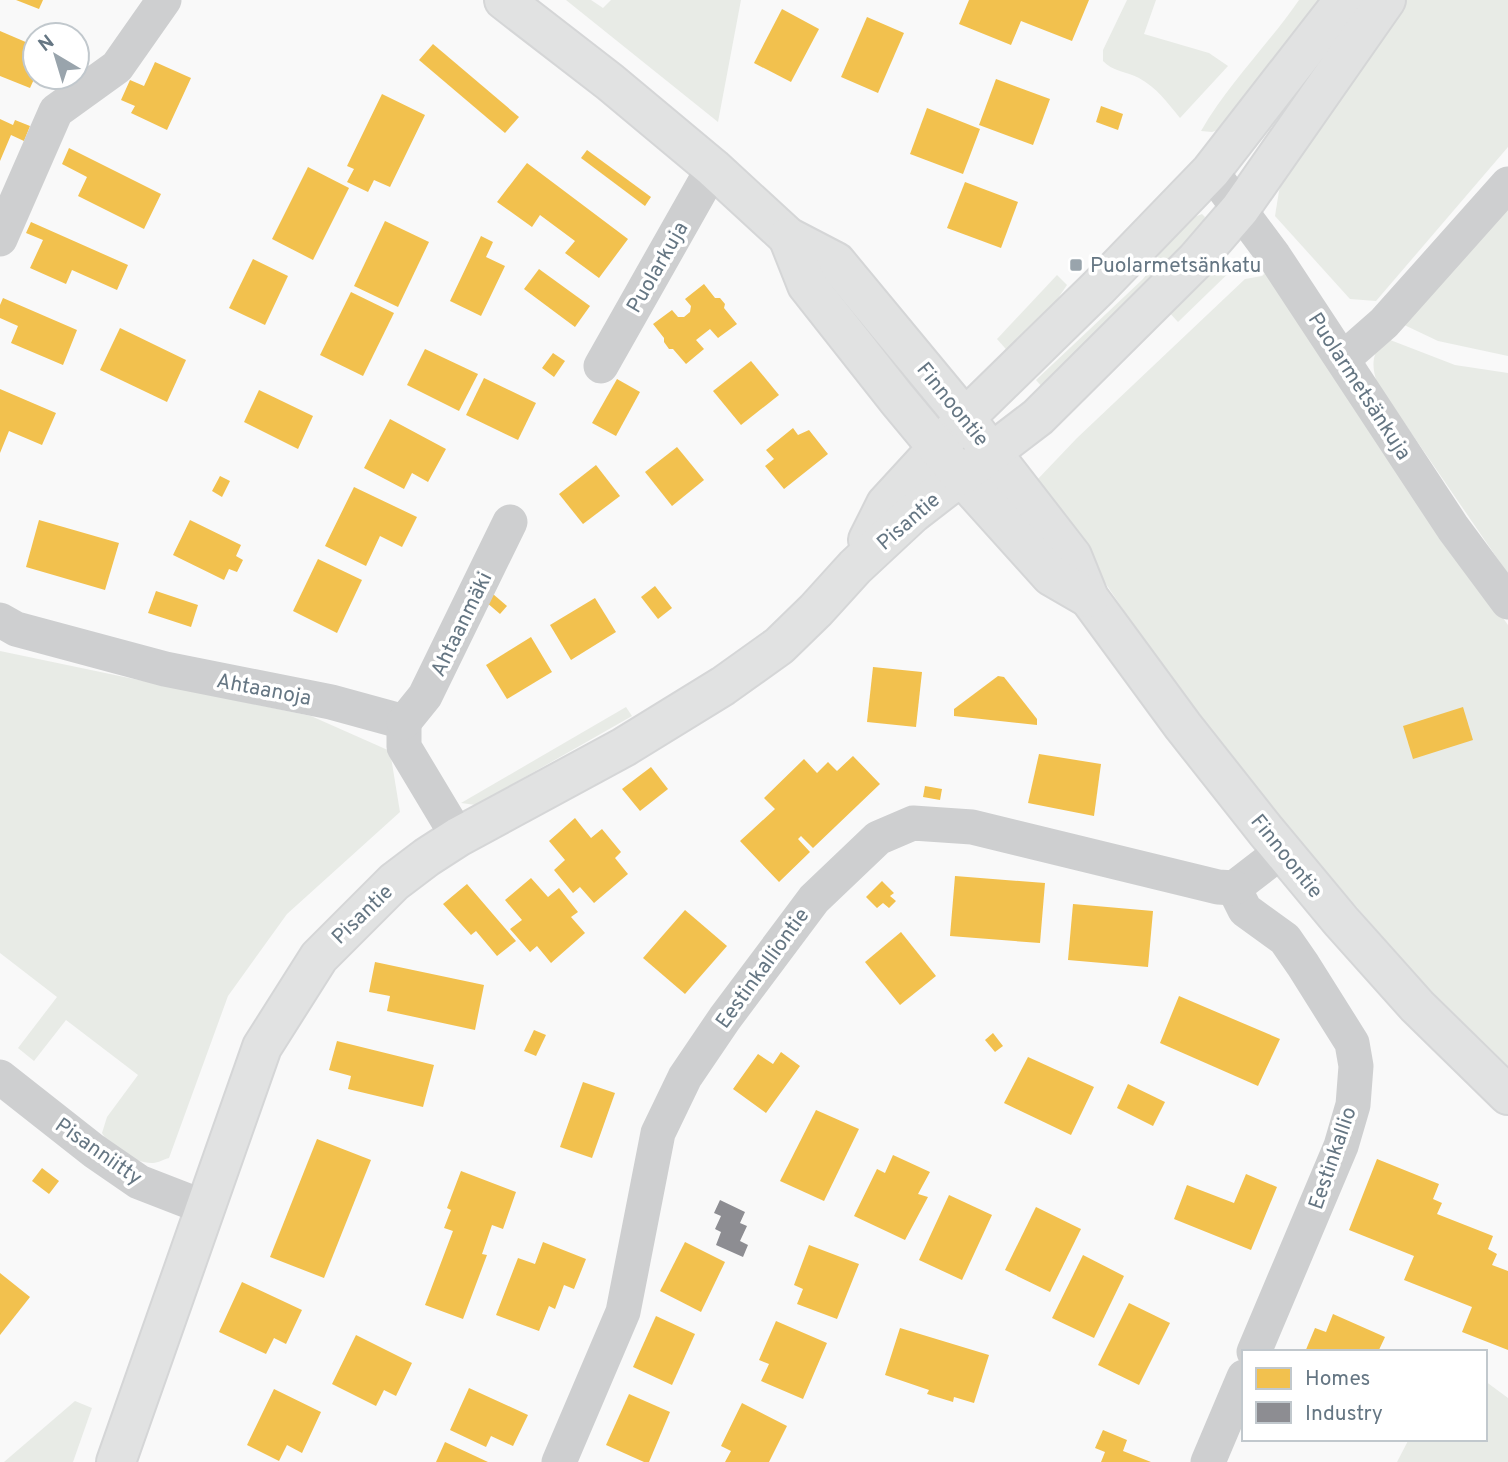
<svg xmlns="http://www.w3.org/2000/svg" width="1508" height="1462" font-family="Overpass,sans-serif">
<rect width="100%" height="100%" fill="#f9f9f9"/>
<!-- green -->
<g fill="#e8ebe6">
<path d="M566 0H591L603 8 611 0H741L718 122Z"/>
<path d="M1127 0H1156L1144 34 1209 53 1228 66 1180 118C1167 102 1157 88 1139 78 1126 71 1113 72 1103 61V50Z"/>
<path d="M1299 0H1328L1225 128 1212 132 1201 131C1228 84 1268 45 1299 0Z"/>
<path d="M1396 0H1508V147L1376 301 1350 299 1275 216 1279 191 1289 161Z"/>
<path d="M1508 194V356L1438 341 1398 322Z"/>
<path d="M1202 214 1205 217 1198 233 1043 388 1036 380 1143 279C1167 250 1162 228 1202 214Z"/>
<path d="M1230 260H1242L1178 322 1168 311 1209 272Z"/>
<path d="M1269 269 1432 515 1508 625V1066L1417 977 1207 733 1036 481 1077 438 1245 279 1262 276Z"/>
<path d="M1057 275 1067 285 1035 332 1012 356 997 339Z"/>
<path d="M1385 338 1455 365 1508 373V574L1377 383C1371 364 1372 354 1385 338Z"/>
<path d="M0 651 311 716 390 751 400 812 287 914 228 996 169 1158C164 1159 158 1163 153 1163 137 1164 109 1147 102 1133L107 1117 138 1075 66 1020 34 1061 18 1048 57 997 0 953Z"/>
<path d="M626 707 632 716 476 805 461 803Z"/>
<path d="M1485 1381 1508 1398V1462H1397L1409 1439H1485Z"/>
<path d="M75 1401 92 1408 73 1462H4Z"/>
</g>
<!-- homes -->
<g fill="#f2c14e">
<path d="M16 0H43L39 9Z"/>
<path d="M969 0H1089L1072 41 1021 21 1011 45 959 24Z"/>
<path d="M782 9 819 29 791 82 754 63Z"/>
<path d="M867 17 904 33 878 93 841 77Z"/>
<path d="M0 31 35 46V77L30 88 0 76Z"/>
<path d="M433 44 519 117 505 133 419 60Z"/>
<path d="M155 62 191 78 167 130 131 113 135 106 121 100 130 80 144 86Z"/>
<path d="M996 79 1050 99 1033 145 979 125Z"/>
<path d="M382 94 425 115 390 187 374 180 368 192 347 182 354 169 347 166Z"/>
<path d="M1101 106 1123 114 1118 130 1096 122Z"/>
<path d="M927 108 980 129 963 174 910 154Z"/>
<path d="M0 119 13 125 15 120 30 126 24 141 11 135 0 161Z"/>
<path d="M69 148 161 194 144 229 78 196 87 177 62 164Z"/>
<path d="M587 150 651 197 645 206 581 158Z"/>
<path d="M527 163 628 239 599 278 565 253 575 241 540 215 532 227 497 202Z"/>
<path d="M308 167 349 188 313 260 272 239Z"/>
<path d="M965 182 1018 202 1001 248 947 228Z"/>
<path d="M385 221 429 242 398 307 354 286Z"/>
<path d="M31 222 128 265 117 290 72 270 66 284 30 268 43 240 26 233Z"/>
<path d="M481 236 493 242 486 257 505 266 481 316 450 301Z"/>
<path d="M253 259 288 276 265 325 229 308Z"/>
<path d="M539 269 590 306 575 327 524 289Z"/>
<path d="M704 284 715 298H720L725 304 724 308 737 324 718 338 710 329 696 340 704 349 686 364 673 349H669L664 342V338L653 324 672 310 678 317H684L690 312 691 306 685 299Z"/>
<path d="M351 292 394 313 363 376 320 355Z"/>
<path d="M3 298 77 330 63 365 11 343 18 326 0 318V305Z"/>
<path d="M120 328 186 360 167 402 100 370Z"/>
<path d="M425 349 478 374 459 411 407 385Z"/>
<path d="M553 353 565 361 554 377 542 368Z"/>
<path d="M751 361 779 395 741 425 713 391Z"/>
<path d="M484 378 536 403 518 440 466 415Z"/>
<path d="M617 379 640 392 616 436 592 423Z"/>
<path d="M0 389 56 413 42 445 9 431 0 453Z"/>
<path d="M259 390 313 416 298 449 244 422Z"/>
<path d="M390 419 446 449 428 482 412 473 404 489 364 468Z"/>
<path d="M793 428 798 435 809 430 828 454 784 489 765 466 774 459 766 450Z"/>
<path d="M677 447 704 480 672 506 645 472Z"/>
<path d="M596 465 620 496 583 524 559 494Z"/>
<path d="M220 476 230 481 222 497 212 491Z"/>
<path d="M354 487 417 517 402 547 380 536 366 566 325 546Z"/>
<path d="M39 520 119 543 105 590 26 567Z"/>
<path d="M190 520 241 545 236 556 243 560 237 572 229 569 224 580 173 555Z"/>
<path d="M318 559 362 580 337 633 293 611Z"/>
<path d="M655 586 672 608 658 619 641 597Z"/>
<path d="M156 591 198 605 191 627 148 613Z"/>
<path d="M493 594 507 606 500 614 486 602Z"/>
<path d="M595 598 616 632 571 660 550 625Z"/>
<path d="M531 637 552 672 507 699 486 665Z"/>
<path d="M873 667 922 672 916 727 867 722Z"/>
<path d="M998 676 1004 677 1037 719V725L954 716V709Z"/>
<path d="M1463 707 1473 740 1413 759 1403 726Z"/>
<path d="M1039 754 1101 764 1094 816 1028 803Z"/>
<path d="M853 756 880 784 813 848 801 836 798 839 810 852 779 882 740 841 775 809 764 798 804 759 817 773 828 762 837 771Z"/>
<path d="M651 767 668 789 640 811 622 789Z"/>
<path d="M925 786 942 789 940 800 923 797Z"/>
<path d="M575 818 591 838 602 829 621 852 615 858 628 874 594 903 580 887 573 893 554 870 565 860 549 841Z"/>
<path d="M955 876 1045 883 1040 943 950 936Z"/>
<path d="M531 878 548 897 559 888 578 912 571 917 585 933 551 963 537 946 530 952 510 929 522 920 505 900Z"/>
<path d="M882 881 894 893 890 896 896 901 889 908 883 903 877 908 866 897Z"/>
<path d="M467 884 516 941 497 956 476 931 471 935 443 904Z"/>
<path d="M1073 904 1153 911 1148 967 1068 960Z"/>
<path d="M685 910 727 946 685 994 643 958Z"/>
<path d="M901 932 936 976 900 1005 865 962Z"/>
<path d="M375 962 484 985 475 1030 387 1011 390 996 369 992Z"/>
<path d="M1179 996 1280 1039 1258 1086 1160 1043Z"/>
<path d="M534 1030 546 1035 536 1056 524 1051Z"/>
<path d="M993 1033 1003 1046 995 1052 985 1040Z"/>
<path d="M337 1041 434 1065 423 1107 348 1089 351 1076 329 1070Z"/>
<path d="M781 1052 800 1066 766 1113 733 1089 758 1054 773 1064Z"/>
<path d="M1028 1057 1094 1087 1071 1135 1004 1103Z"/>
<path d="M583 1082 615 1093 592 1158 560 1147Z"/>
<path d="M1128 1084 1165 1102 1153 1126 1117 1108Z"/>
<path d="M816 1110 859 1129 824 1201 780 1181Z"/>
<path d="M317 1139 371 1160 324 1278 270 1257Z"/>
<path d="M893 1155 930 1172 918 1194 928 1197 905 1240 854 1216 877 1169 885 1173Z"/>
<path d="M1377 1159 1439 1184 1433 1199 1442 1203 1437 1214 1493 1236 1488 1249 1497 1254 1492 1265 1508 1271V1350L1462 1332 1472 1307 1404 1280 1414 1256 1349 1230Z"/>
<path d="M42 1168 59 1181 49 1194 32 1181Z"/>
<path d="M461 1171 516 1192 503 1229 492 1225 482 1254 487 1255 463 1319 425 1305 453 1231 444 1228 451 1210 447 1208Z"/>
<path d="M1246 1174 1277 1187 1251 1250 1174 1219 1187 1185 1234 1203Z"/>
<path d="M949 1195 992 1215 962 1280 919 1260Z"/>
<path d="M1036 1207 1081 1229 1050 1292 1005 1270Z"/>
<path d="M543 1242 586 1259 574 1289 564 1285 555 1309 549 1306 539 1331 496 1315 518 1258 535 1264Z"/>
<path d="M685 1242 725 1262 701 1312 660 1291Z"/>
<path d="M809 1245 859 1264 837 1319 797 1304 803 1289 794 1285Z"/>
<path d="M1083 1255 1124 1276 1094 1338 1052 1318Z"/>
<path d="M0 1273 30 1297 0 1335Z"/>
<path d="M242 1282 302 1310 286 1344 274 1338 266 1354 219 1332Z"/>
<path d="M1129 1303 1170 1323 1139 1385 1098 1365Z"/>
<path d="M1333 1314 1385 1337 1378 1352H1305L1315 1328 1326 1332Z"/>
<path d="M656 1316 695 1334 672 1385 633 1367Z"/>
<path d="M776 1321 827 1343 803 1399 761 1381 769 1364 759 1360Z"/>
<path d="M900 1328 989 1355 974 1403 954 1397 953 1402 927 1394 929 1390 885 1375Z"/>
<path d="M356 1335 412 1363 396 1396 384 1390 376 1406 332 1384Z"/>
<path d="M469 1388 528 1415 513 1446 491 1436 486 1447 450 1430Z"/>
<path d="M274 1389 321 1412 302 1453 287 1445 279 1461 247 1445Z"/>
<path d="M629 1394 670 1412 649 1462H644L606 1445Z"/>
<path d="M742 1403 787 1426 769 1462H725L731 1451 721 1446Z"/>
<path d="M1103 1430 1127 1440 1123 1451 1151 1462H1101L1105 1452 1095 1448Z"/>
<path d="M445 1442 488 1462H436Z"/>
</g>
<!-- industry -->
<path fill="#8d8d92" d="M720 1200 745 1212 740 1223 747 1226 740 1241 748 1245 743 1257 716 1245 721 1232 715 1229 721 1216 714 1213Z"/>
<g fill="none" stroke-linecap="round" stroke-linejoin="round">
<!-- secondary casing -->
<g stroke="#d5d6d7" stroke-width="42">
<g id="secondary">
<path d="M868 540 886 504 965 418 1072 556 1089 598 1183 726 1266 831 1341 921 1417 1006 1508 1095"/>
<path d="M116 1462 262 1047 319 957 394 882 427 857 458 837 624 747 723 686 779 646 816 610 855 567 913 513 961 476 1051 576 1089 598"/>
</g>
</g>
<!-- primary casing -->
<g stroke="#d5d6d7" stroke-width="42">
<g id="primary">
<path d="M504 0 610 82 713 168 788 237 836 262 965 418 1098 288 1211 171 1344 0"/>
<path d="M788 237 807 285 897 399 961 476 1038 417 1196 260 1240 209 1386 0"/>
</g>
</g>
<!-- street -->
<g stroke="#cecfd0" stroke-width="35">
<path d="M1211 171 1274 256 1453 528 1508 602"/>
<path d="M0 239 56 111 117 67 164 0"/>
<path d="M1343 359 1384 323 1508 184"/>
<path d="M601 366 713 168"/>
<path d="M0 620 16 629 165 669 331 702 404 722V747L458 837"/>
<path d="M404 722 425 696 510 522"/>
<path d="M0 1077 94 1151 139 1182 206 1208"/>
<path d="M1254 1352 1341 1146 1353 1105 1356 1066 1352 1043 1303 965 1285 939 1245 910 1234 888 1282 851"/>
<path d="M559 1462 623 1312 658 1133 685 1077 725 1018 814 899 878 838 913 823 972 827 1218 887 1234 888"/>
<path d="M1208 1462 1244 1377"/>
</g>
<!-- secondary -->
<use href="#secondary" stroke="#e1e2e2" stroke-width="38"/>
<!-- primary -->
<use href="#primary" stroke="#e1e2e2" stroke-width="38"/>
</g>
<!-- markers -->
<rect fill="#99a4ac" stroke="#fff" stroke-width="2.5" x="1069" y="258" width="14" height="14" rx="3.5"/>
<g text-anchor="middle" stroke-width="7" stroke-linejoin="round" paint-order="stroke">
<!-- poi labels -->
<g font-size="21" fill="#657683" stroke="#fff" text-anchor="start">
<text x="1090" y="272">Puolarmetsänkatu</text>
</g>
<!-- street labels -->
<g font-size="21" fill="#657683" stroke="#fff">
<text transform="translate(657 267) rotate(-60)" y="7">Puolarkuja</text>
<text transform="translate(1360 386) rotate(57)" y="7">Puolarmetsänkuja</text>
<text transform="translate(953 404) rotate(51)" y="7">Finnoontie</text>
<text transform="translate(908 521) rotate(-41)" y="7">Pisantie</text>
<text transform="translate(461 624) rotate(-64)" y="7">Ahtaanmäki</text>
<text transform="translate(264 689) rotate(11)" y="7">Ahtaanoja</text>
<text transform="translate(1287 856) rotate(51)" y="7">Finnoontie</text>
<text transform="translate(362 914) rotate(-44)" y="7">Pisantie</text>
<text transform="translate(762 968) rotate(-54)" y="7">Eestinkalliontie</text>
<text transform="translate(99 1151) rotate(35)" y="7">Pisanniitty</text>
<text transform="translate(1332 1158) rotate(-71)" y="7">Eestinkallio</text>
</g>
</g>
<!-- legend -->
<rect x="1242" y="1350" width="245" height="91" fill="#ffffff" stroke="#c1c8cd" stroke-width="2"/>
<rect x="1256" y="1368" width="35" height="21" fill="#f2c14e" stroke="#c1c8cd" stroke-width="2"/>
<text x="1305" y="1385" font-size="21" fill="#657683">Homes</text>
<rect x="1256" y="1402" width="35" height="21" fill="#8d8d92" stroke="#c1c8cd" stroke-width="2"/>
<text x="1305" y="1420" font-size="21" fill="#657683">Industry</text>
<!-- north arrow -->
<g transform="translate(56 56) rotate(322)"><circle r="33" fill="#ffffff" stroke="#c1c8cd" stroke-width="2"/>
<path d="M0-5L12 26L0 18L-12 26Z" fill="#99a4ac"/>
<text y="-10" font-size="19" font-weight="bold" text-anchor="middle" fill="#657683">N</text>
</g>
</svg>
